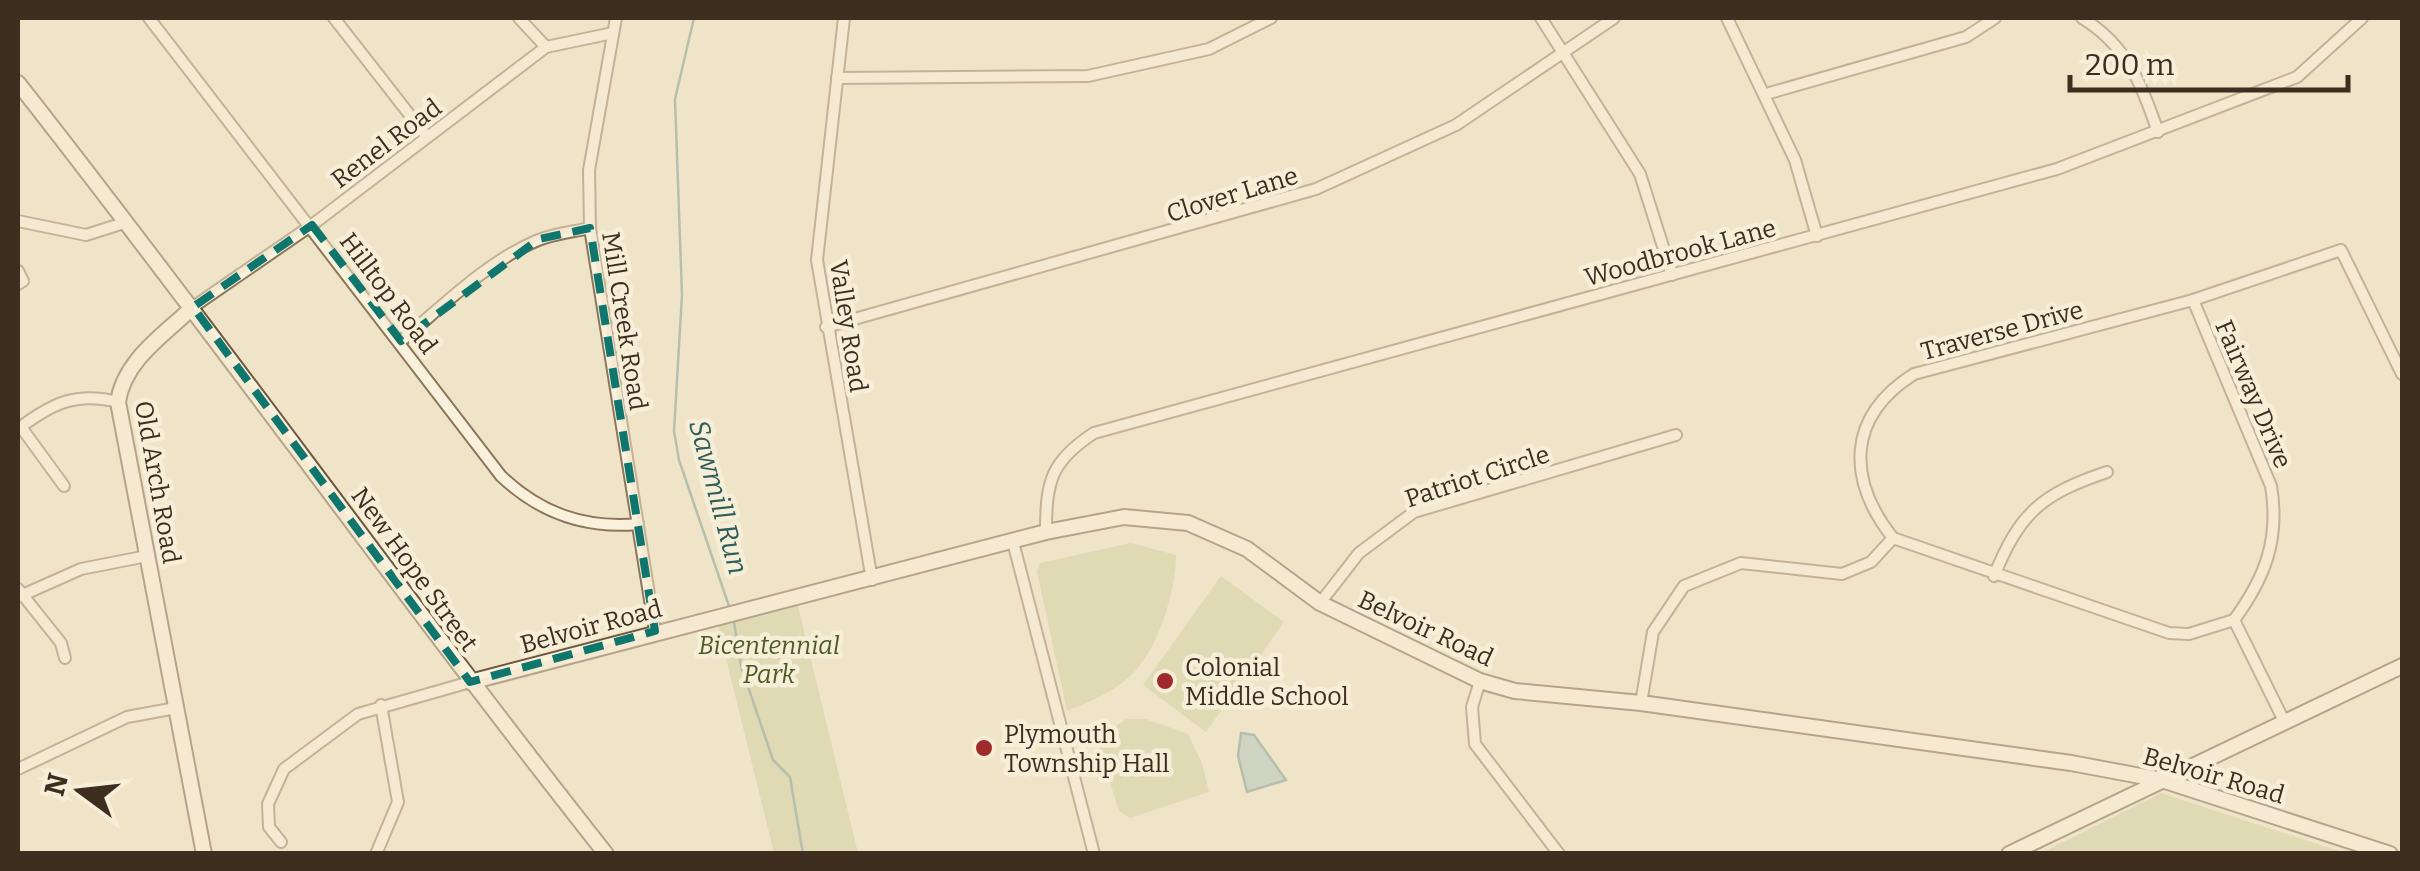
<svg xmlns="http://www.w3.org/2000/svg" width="2420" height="871" font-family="Bitter,serif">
<rect width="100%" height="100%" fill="#f0e4c8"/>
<!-- green -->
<g fill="#c9cf9b">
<path d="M1131 543 1176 555C1176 591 1158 652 1129 677 1112 693 1089 702 1067 711L1037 572 1040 563Z"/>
<path d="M1221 576 1284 622 1206 732 1143 685Z"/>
<path d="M796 598 858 853H774L716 618Z"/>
<path d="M1126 719H1146L1188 734 1202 763 1209 792 1130 818 1119 811 1097 740Z"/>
<path d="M2161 793 2345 853H2041Z"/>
</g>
<!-- water -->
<path fill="#a9c4bc" stroke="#6f938a" stroke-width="2.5" d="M1241 733 1254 735 1286 780 1247 792 1238 756Z"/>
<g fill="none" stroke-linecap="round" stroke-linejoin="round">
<!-- stream -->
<g stroke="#6f938a" stroke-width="2.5">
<path d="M694 18 675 99 682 295 674 431 679 460 730 609"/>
<path d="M734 622 741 666 773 760 790 777 803 854"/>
</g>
<!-- street casing -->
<g stroke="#8d765c" stroke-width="14">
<g id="street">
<path d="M149 18 501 476C540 513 584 529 638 524"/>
<path d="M334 18 427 137"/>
<path d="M519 18 546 47"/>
<path d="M616 18 589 170 590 228 655 631"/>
<path d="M844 18 817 260 872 580"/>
<path d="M1541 18 1640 174 1672 275"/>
<path d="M1727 18 1795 160 1817 236"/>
<path d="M2082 18C2127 45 2142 85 2158 132"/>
<path d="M837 78 1088 76 1209 49 1271 18"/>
<path d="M1766 94 1966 37 1995 18"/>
<path d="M18 221 86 235 127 222"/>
<path d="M18 271 23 281 18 284"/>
<path d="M2193 300 2271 486C2280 539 2265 578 2234 620L2284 721"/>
<path d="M193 307 312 225 546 47 613 33"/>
<path d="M826 327 1316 189 1456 125 1614 18"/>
<path d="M401 341C443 306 485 263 536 241 552 234 572 232 590 228"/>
<path d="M21 427 64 486"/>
<path d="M18 429C51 404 76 391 118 402"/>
<path d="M1046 532C1046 481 1051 461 1094 433L2057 169 2297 77 2362 18"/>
<path d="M1013 542 1094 854"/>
<path d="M1994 576C2020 512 2042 494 2107 472"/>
<path d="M18 589 61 643 65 658"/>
<path d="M18 597 81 569 147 556"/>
<path d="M1320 603 1359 553 1414 512 1676 435"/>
<path d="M2234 620 2189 634 2169 633 1893 538C1847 480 1846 417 1914 374L2193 300 2341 250 2402 374"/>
<path d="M1480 681 1472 707 1475 744 1559 854"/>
<path d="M1641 703 1653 632 1684 586 1741 563 1842 574 1871 562 1893 538"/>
<path d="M18 769 127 717 176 708"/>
<path d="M281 842 269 827 268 804 284 769 358 714 470 682"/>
<path d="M376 854 398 802 381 705"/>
</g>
</g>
<!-- secondary casing -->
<g stroke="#6f573f" stroke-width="18">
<g id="secondary">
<path d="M18 83C218 337 405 600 606 854"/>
<path d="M193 307C164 335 124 360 118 402L204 854"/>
<path d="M470 682 1046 532 1124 517 1188 523 1247 549 1320 603 1480 681 1515 691 1641 703 2071 763 2162 780 2390 854"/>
<path d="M2009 854 2402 666"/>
</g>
</g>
<!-- street -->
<use href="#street" stroke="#faf1dc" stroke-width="10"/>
<!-- secondary -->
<use href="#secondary" stroke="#faf1dc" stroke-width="14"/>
</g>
<!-- marked area -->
<path d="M0 0H2420V871H0ZM312 225 401 341 539 239 590 228 655 631 470 682 193 307Z" fill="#f0e4c8" fill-opacity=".55" fill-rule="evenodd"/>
<path fill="none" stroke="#0f766e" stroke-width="8" stroke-dasharray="20 12" stroke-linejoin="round" d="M312 225 401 341 539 239 590 228 655 631 470 682 193 307Z"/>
<!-- markers -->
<g fill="#9e2a2b" stroke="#f7eed8" stroke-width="4">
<circle cx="1165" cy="681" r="10"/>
<circle cx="984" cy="748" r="10"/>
</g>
<g text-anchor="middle" stroke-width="9" stroke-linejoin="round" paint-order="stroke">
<!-- street labels -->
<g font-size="25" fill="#3d2e20" stroke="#f7eed8">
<text transform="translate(386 143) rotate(-37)" y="9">Renel Road</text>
<text transform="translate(1232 194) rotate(-17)" y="9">Clover Lane</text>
<text transform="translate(1680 252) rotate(-15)" y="9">Woodbrook Lane</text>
<text transform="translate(389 293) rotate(53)" y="9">Hilltop Road</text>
<text transform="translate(625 321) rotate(81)" y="9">Mill Creek Road</text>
<text transform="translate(849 326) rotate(81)" y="9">Valley Road</text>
<text transform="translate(2002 330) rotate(-15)" y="9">Traverse Drive</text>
<text transform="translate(2254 394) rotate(67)" y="9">Fairway Drive</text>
<text transform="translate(1477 476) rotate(-18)" y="9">Patriot Circle</text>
<text transform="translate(158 482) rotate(80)" y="9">Old Arch Road</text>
<text transform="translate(415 569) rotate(54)" y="9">New Hope Street</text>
<text transform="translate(591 626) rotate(-15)" y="9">Belvoir Road</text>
<text transform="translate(1426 628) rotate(25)" y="9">Belvoir Road</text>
<text transform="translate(2214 775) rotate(16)" y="9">Belvoir Road</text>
</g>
<!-- park labels -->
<g font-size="25" font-style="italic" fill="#4d5a26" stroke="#f7eed8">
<text x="769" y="654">Bicentennial<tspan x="769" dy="29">Park</tspan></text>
</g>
<!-- poi labels -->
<g font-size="25" fill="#3d2e20" stroke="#f7eed8" text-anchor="start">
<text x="1185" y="676">Colonial<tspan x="1185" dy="29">Middle School</tspan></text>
<text x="1004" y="743">Plymouth<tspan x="1004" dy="29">Township Hall</tspan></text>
</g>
<!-- water labels -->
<g font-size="28" font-style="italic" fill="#2f5d5a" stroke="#f7eed8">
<text transform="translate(719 497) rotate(75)" y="10">Sawmill Run</text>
</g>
</g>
<!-- border -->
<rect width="2420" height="871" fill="none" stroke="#3d2e20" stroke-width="40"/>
<!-- north arrow -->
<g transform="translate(80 791) rotate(285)" stroke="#f7eed8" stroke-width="8" paint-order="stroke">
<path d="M0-8L18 38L0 25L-18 38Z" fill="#3d2e20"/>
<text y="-15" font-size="28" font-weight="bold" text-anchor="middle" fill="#3d2e20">N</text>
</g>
<!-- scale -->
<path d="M2070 75v15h278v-15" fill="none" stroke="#3d2e20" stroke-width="5"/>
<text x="2085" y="75" font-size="30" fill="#3d2e20" stroke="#f7eed8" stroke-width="8" paint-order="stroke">200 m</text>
</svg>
